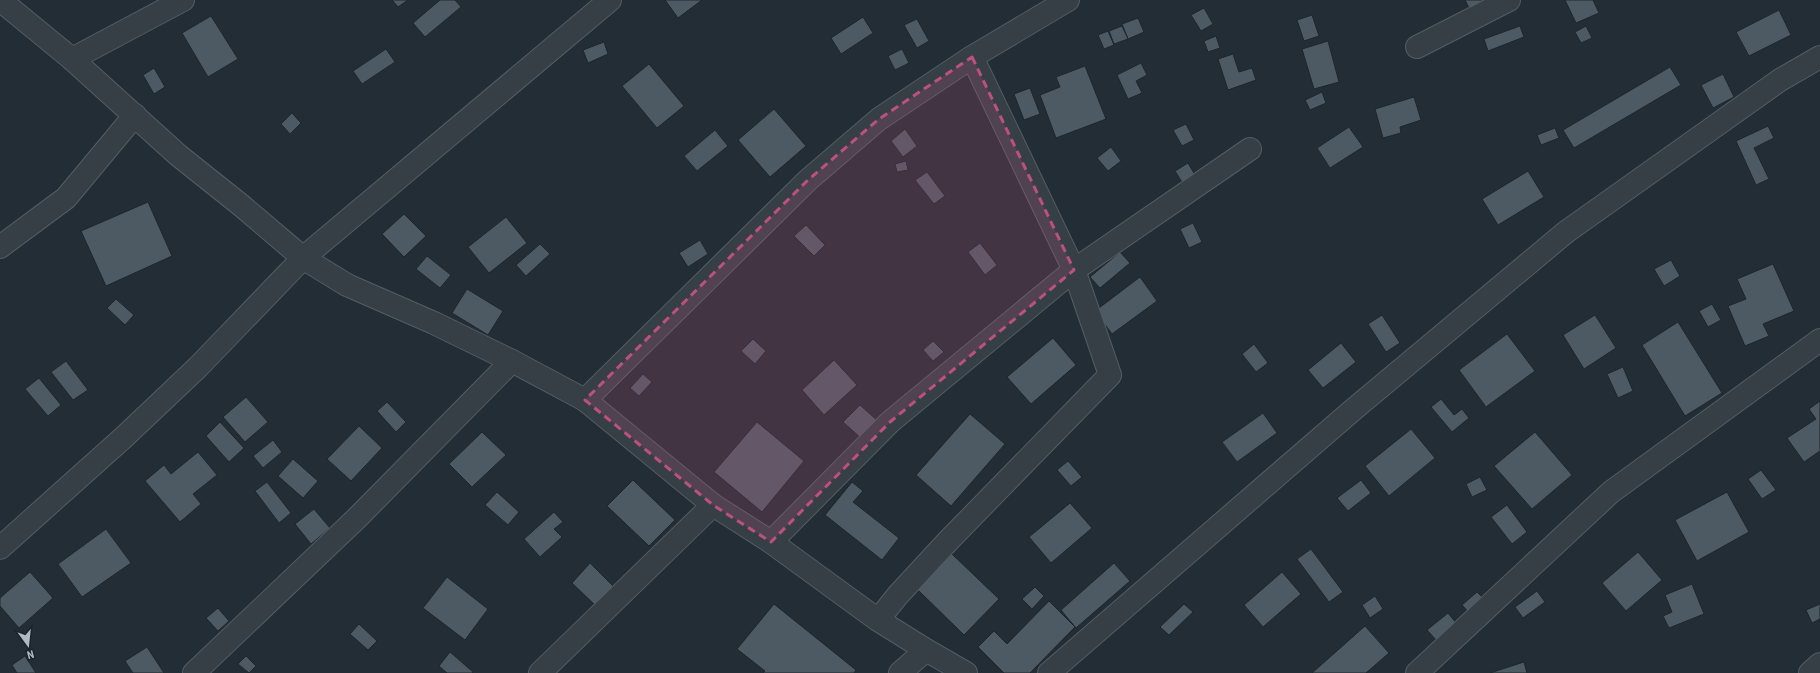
<svg xmlns="http://www.w3.org/2000/svg" width="1820" height="673" font-family="'Roboto Condensed',sans-serif">
<rect width="100%" height="100%" fill="#232d35"/>
<!-- building -->
<g fill="#4e5a63" stroke="#1d262c">
<path d="M392 0H408L398 7Z"/>
<path d="M440 0H455L461 7 425 37 413 23Z"/>
<path d="M665 0H702L678 18Z"/>
<path d="M1465 0H1489L1470 10Z"/>
<path d="M1565 0H1593L1599 13 1576 23Z"/>
<path d="M1204 8 1213 24 1201 31 1191 15Z"/>
<path d="M1779 10 1791 35 1749 56 1736 32Z"/>
<path d="M1312 15 1319 36 1304 41 1297 20Z"/>
<path d="M211 16 238 59 208 77 182 33Z"/>
<path d="M863 17 873 33 841 54 831 38Z"/>
<path d="M1138 18 1144 32 1128 39 1122 24Z"/>
<path d="M917 19 929 41 917 48 904 25Z"/>
<path d="M1122 26 1128 39 1114 44 1109 31Z"/>
<path d="M1520 26 1524 37 1488 51 1484 39Z"/>
<path d="M1586 26 1592 38 1581 43 1575 32Z"/>
<path d="M1108 31 1114 45 1104 49 1098 35Z"/>
<path d="M1216 36 1220 48 1208 52 1204 41Z"/>
<path d="M1328 41 1339 82 1314 89 1302 49Z"/>
<path d="M604 42 608 54 588 63 583 50Z"/>
<path d="M386 49 395 62 362 84 353 71Z"/>
<path d="M902 49 909 63 895 70 888 56Z"/>
<path d="M1233 54 1239 72 1252 68 1256 80 1228 90 1218 59Z"/>
<path d="M1141 63 1147 75 1136 81 1142 93 1128 99 1117 75Z"/>
<path d="M649 64 684 106 657 128 622 86Z"/>
<path d="M1085 66 1106 119 1056 138 1040 95 1060 87 1056 77Z"/>
<path d="M1670 67 1681 85 1574 148 1563 130Z"/>
<path d="M154 68 165 87 154 94 143 75Z"/>
<path d="M1723 74 1734 97 1713 108 1701 85Z"/>
<path d="M1030 88 1040 114 1024 120 1014 94Z"/>
<path d="M1322 92 1326 103 1310 110 1305 100Z"/>
<path d="M1414 97 1421 120 1400 127 1401 133 1383 138 1375 109Z"/>
<path d="M774 109 806 146 770 177 738 140Z"/>
<path d="M292 113 301 123 290 134 281 124Z"/>
<path d="M1186 124 1194 140 1182 146 1173 130Z"/>
<path d="M1768 126 1774 138 1754 148 1769 179 1756 185 1736 141Z"/>
<path d="M1349 127 1363 147 1330 168 1317 148Z"/>
<path d="M1555 128 1559 138 1541 145 1537 135Z"/>
<path d="M905 129 917 146 903 157 891 141Z"/>
<path d="M715 130 728 146 697 171 684 156Z"/>
<path d="M1111 147 1121 161 1108 171 1097 158Z"/>
<path d="M906 161 908 170 897 172 895 164Z"/>
<path d="M1188 163 1198 180 1185 187 1175 171Z"/>
<path d="M1528 171 1544 197 1498 225 1482 199Z"/>
<path d="M927 172 945 196 934 204 915 180Z"/>
<path d="M148 202 172 256 106 286 81 231Z"/>
<path d="M404 214 426 236 404 257 382 234Z"/>
<path d="M506 217 527 243 489 273 468 247Z"/>
<path d="M1193 223 1202 242 1189 248 1180 229Z"/>
<path d="M806 225 825 245 814 256 794 236Z"/>
<path d="M700 240 708 254 688 267 679 253Z"/>
<path d="M980 243 997 265 985 275 968 252Z"/>
<path d="M540 244 550 254 526 276 516 265Z"/>
<path d="M1120 252 1130 263 1100 288 1090 277Z"/>
<path d="M427 256 451 275 440 288 416 269Z"/>
<path d="M1671 260 1680 276 1664 286 1654 269Z"/>
<path d="M1773 264 1794 311 1763 324 1769 336 1745 346 1728 306 1746 299 1737 279Z"/>
<path d="M1140 277 1157 301 1112 334 1095 311Z"/>
<path d="M467 289 503 311 488 335 452 313Z"/>
<path d="M116 299 134 315 125 325 107 308Z"/>
<path d="M1712 304 1721 320 1708 327 1699 311Z"/>
<path d="M1382 315 1400 343 1386 352 1368 324Z"/>
<path d="M1595 315 1616 348 1584 369 1563 335Z"/>
<path d="M1678 322 1722 393 1685 416 1642 345Z"/>
<path d="M1507 334 1535 371 1486 407 1459 370Z"/>
<path d="M1053 338 1076 365 1031 404 1007 377Z"/>
<path d="M753 339 766 351 755 364 741 351Z"/>
<path d="M933 341 944 352 933 361 923 350Z"/>
<path d="M1341 343 1356 362 1323 388 1308 370Z"/>
<path d="M1254 344 1268 363 1256 372 1242 354Z"/>
<path d="M834 360 857 385 824 415 802 390Z"/>
<path d="M66 361 88 390 73 400 51 372Z"/>
<path d="M1623 367 1633 391 1618 398 1607 374Z"/>
<path d="M643 374 652 382 639 396 630 388Z"/>
<path d="M39 378 61 405 48 416 25 389Z"/>
<path d="M246 397 268 422 245 442 223 417Z"/>
<path d="M1441 399 1454 415 1462 409 1469 418 1452 432 1431 407Z"/>
<path d="M1820 401V451L1804 462 1787 438 1816 419 1809 409Z"/>
<path d="M387 402 406 422 396 432 377 411Z"/>
<path d="M860 405 880 423 863 440 843 422Z"/>
<path d="M1263 413 1277 433 1237 462 1222 442Z"/>
<path d="M970 414 1005 444 951 506 916 475Z"/>
<path d="M220 422 244 448 229 462 206 436Z"/>
<path d="M757 422 804 461 762 512 714 472Z"/>
<path d="M359 426 382 448 351 481 327 459Z"/>
<path d="M1411 429 1435 458 1389 496 1365 466Z"/>
<path d="M482 432 506 455 472 487 449 464Z"/>
<path d="M1535 432 1572 475 1532 509 1494 466Z"/>
<path d="M273 440 282 452 263 468 253 456Z"/>
<path d="M198 452 217 475 193 494 201 504 180 522 145 481 164 465 171 474Z"/>
<path d="M293 459 318 481 303 498 278 476Z"/>
<path d="M1068 461 1082 477 1071 486 1057 470Z"/>
<path d="M1761 470 1776 490 1762 499 1748 479Z"/>
<path d="M1480 477 1487 490 1472 497 1466 484Z"/>
<path d="M633 480 675 520 649 546 607 506Z"/>
<path d="M1361 480 1371 493 1348 511 1337 498Z"/>
<path d="M267 482 291 513 279 523 255 491Z"/>
<path d="M852 482 863 491 853 502 899 538 882 560 825 515Z"/>
<path d="M497 492 519 512 508 525 485 505Z"/>
<path d="M1727 492 1749 532 1697 561 1675 520Z"/>
<path d="M1070 503 1092 528 1051 563 1029 537Z"/>
<path d="M1507 505 1527 532 1512 544 1491 517Z"/>
<path d="M314 509 330 528 311 544 295 524Z"/>
<path d="M554 512 563 522 554 529 562 537 540 557 524 539Z"/>
<path d="M106 529 131 563 82 597 58 564Z"/>
<path d="M1311 549 1343 592 1329 602 1297 559Z"/>
<path d="M1638 552 1662 580 1626 611 1602 583Z"/>
<path d="M952 554 999 599 964 635 917 589Z"/>
<path d="M590 563 614 587 596 606 572 583Z"/>
<path d="M1114 563 1130 581 1076 628 1061 610Z"/>
<path d="M30 572 53 598 19 628 0 606V598Z"/>
<path d="M1282 572 1301 594 1263 627 1244 605Z"/>
<path d="M447 577 488 609 465 640 423 608Z"/>
<path d="M1692 584 1704 614 1669 628 1663 616 1672 612 1665 595Z"/>
<path d="M1035 587 1044 596 1032 609 1022 599Z"/>
<path d="M1537 591 1545 602 1523 618 1515 607Z"/>
<path d="M1477 592 1487 602 1472 616 1462 605Z"/>
<path d="M1375 596 1383 609 1370 618 1362 605Z"/>
<path d="M1049 601 1075 627 1030 673H1004L978 647 994 631 1007 644Z"/>
<path d="M774 604 856 670 854 673H763L765 671 737 649Z"/>
<path d="M1184 604 1193 612 1169 635 1160 627Z"/>
<path d="M1820 604V619L1812 623 1806 610Z"/>
<path d="M218 608 229 621 218 631 206 618Z"/>
<path d="M1448 613 1457 624 1437 641 1427 630Z"/>
<path d="M359 624 377 641 368 650 350 634Z"/>
<path d="M1365 626 1389 653 1366 673H1312Z"/>
<path d="M147 647 164 673H133L125 661Z"/>
<path d="M450 652 473 672 472 673H447L439 666Z"/>
<path d="M25 656 36 673H17L12 665Z"/>
<path d="M246 656 256 666 249 673 238 664Z"/>
<path d="M1524 662 1527 673H1490Z"/>
</g>
<g fill="none" stroke-linecap="round" stroke-linejoin="round">
<!-- minor casing -->
<g stroke="#535d63" stroke-width="24">
<g id="minor">
<path d="M0 0 72 59 178 155 242 206 303 258 347 285 434 323 512 361 585 400 713 505 771 542 878 620 926 650 966 673"/>
<path d="M1417 47 1509 0"/>
<path d="M72 59 183 0"/>
<path d="M0 247 66 198 135 115"/>
<path d="M585 400 808 180 879 119 972 57 1068 0"/>
<path d="M771 542 890 422 1074 270 1250 149"/>
<path d="M0 548 123 438 198 367 303 258 610 0"/>
<path d="M878 620 898 595 948 541 1110 375 1074 270 972 57"/>
<path d="M194 673 357 518 512 361"/>
<path d="M540 673 713 505"/>
<path d="M900 673 926 650"/>
<path d="M1049 673 1354 409 1566 232 1780 80 1820 57"/>
<path d="M1417 673 1611 492 1820 340"/>
<path d="M1810 673 1820 664"/>
</g>
</g>
<!-- minor -->
<use href="#minor" stroke="#363f46" stroke-width="22"/>
</g>
<!-- marked area -->
<path fill="#bc517f" fill-opacity="0.2" stroke="#bc517f" stroke-width="3" stroke-dasharray="8 5" stroke-linejoin="round" d="M972 57 1074 270 890 422 771 542 713 505 585 400 808 180 879 119Z"/>
<!-- north arrow -->
<g transform="translate(28 645) rotate(165)" stroke="#1b242a" stroke-width="3" paint-order="stroke">
<path d="M0-3L7 15L0 10L-7 15Z" fill="#b0bac2"/>
<text y="-6" font-size="11" font-weight="bold" text-anchor="middle" fill="#b0bac2">N</text>
</g>
</svg>
